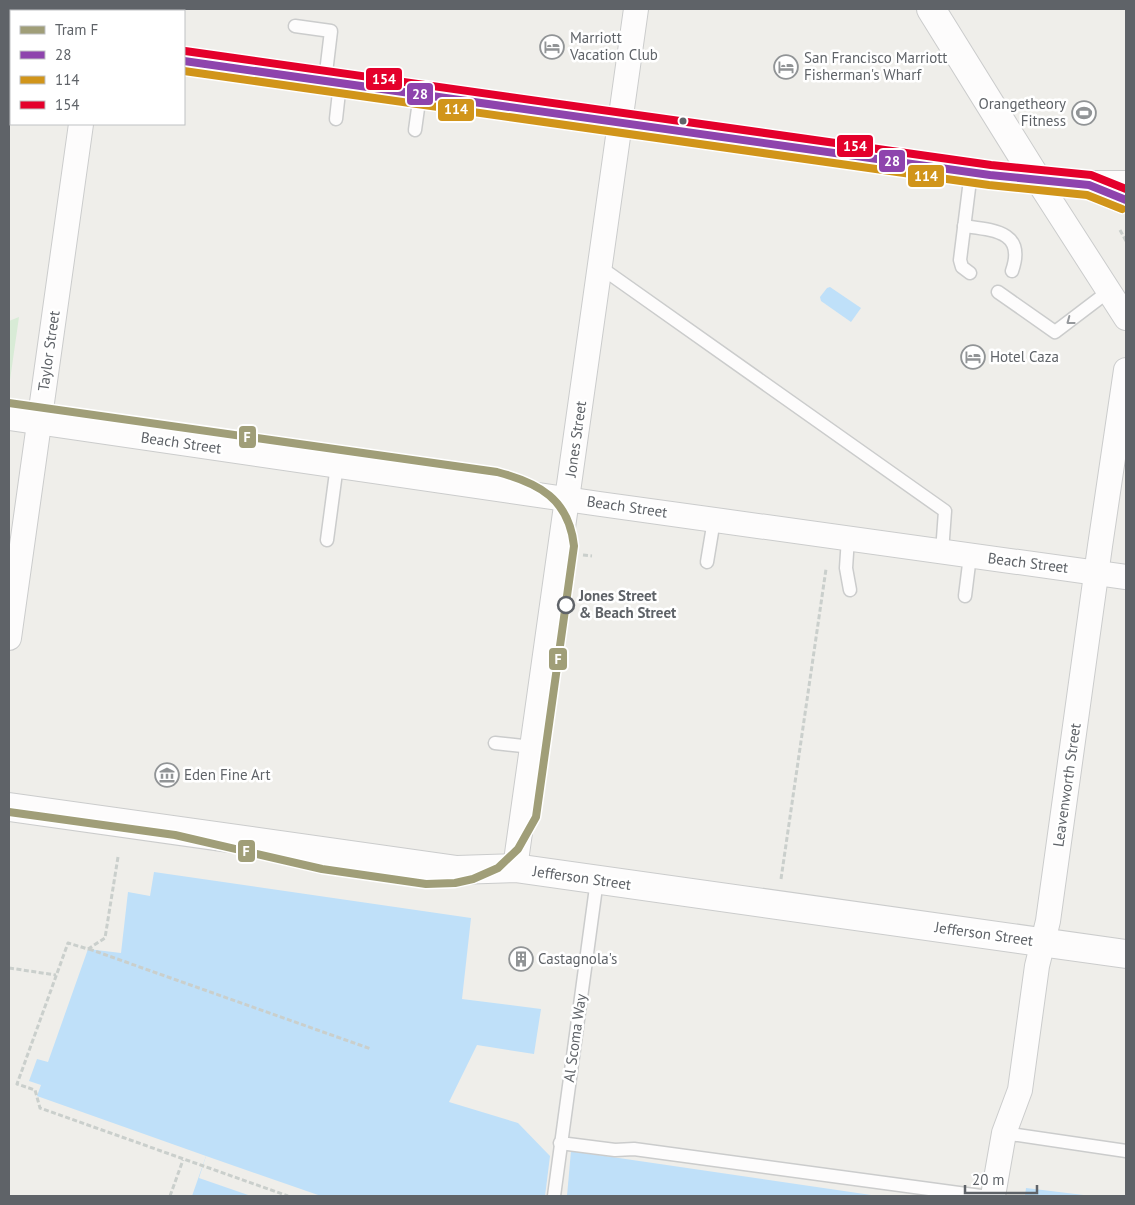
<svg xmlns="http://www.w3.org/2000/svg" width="1135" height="1205" font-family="'PT Sans',sans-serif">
<rect width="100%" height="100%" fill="#efeeea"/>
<!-- green -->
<path fill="#d8ebd6" d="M19 317 9 387V321Z"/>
<!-- water -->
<g fill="#bfe0f9">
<path d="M830 287 861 308 851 322 821 301 820 297 827 288Z"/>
<path d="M154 872 471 918 462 999 541 1009 534 1054 477 1045 449 1102 518 1123 550 1156 545 1196H192L206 1156 37 1096 41 1085 29 1081 37 1059 48 1062 88 949 121 953 128 892 150 896Z"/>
<path d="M571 1151 878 1196H567Z"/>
<path d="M1026 1188 1092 1196H1025Z"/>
</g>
<!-- pier -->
<path fill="#efeeea" d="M206 1156 321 1196H251L199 1178Z"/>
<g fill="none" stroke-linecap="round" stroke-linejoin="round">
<!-- service casing -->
<g stroke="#cbcccc" stroke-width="15">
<g id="service">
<path d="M295 26 331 31 325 81"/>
<path d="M336 119 340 83"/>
<path d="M415 130 420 94"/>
<path d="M964 226C993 230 1026 231 1012 271"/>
<path d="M600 267 945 511 942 552"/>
<path d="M970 273 962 267 960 260 971 172"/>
<path d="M998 292 1055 332 1109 291"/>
<path d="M848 538 846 568 850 590"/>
<path d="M327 540 337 465"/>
<path d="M707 562 714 520"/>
<path d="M965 596 970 556"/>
<path d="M495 743 532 747"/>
<path d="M1004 1133 1126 1151"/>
<path d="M560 1143 615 1150 634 1149 981 1196"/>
<path d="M554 1196 597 880"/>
</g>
</g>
<!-- minor casing -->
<g stroke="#cbcccc" stroke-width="26">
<g id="minor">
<path d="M97 11V9"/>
<path d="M1036 178 1126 318"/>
<path d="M9 418 600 504 1126 577"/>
<path d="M9 638 81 124"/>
<path d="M515 868 636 9"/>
<path d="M993 1196 1004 1133 1020 1090 1037 966 1048 921 1100 546 1126 370"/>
</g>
</g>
<!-- tertiary casing -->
<g stroke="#cbcccc" stroke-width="30">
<g id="tertiary">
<path d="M931 9 1036 178"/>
<path d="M9 36 11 37"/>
<path d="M184 61 990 175 1089 185H1126"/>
<path d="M9 807 457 870 515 868 1126 954"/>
</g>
</g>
<!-- path -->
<g stroke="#cacfcc" stroke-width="3" stroke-dasharray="5 2.5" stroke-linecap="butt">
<path d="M1120 230 1126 241"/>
<path d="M583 555 592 556"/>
<path d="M118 857 105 938 88 949 68 943 17 1084 35 1090 40 1108 288 1196"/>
<path d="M781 879 826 569"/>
<path d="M89 949 371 1049"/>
<path d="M9 968 56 975"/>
<path d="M170 1196 183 1160"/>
</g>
<!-- service -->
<use href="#service" stroke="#fdfcfc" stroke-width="12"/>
<!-- minor -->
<use href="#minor" stroke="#fdfcfc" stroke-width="24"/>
<!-- tertiary -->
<use href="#tertiary" stroke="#fdfcfc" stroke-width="28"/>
<!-- bus-1 casing -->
<g stroke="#fff" stroke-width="11">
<path id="bus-1" d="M184 61 990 175 1089 185 1126 200"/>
</g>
<!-- bus-2 casing -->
<g stroke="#fff" stroke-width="11">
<path id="bus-2" d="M184 71 989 185 1087 195 1122 209"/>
</g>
<!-- bus-3 casing -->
<g stroke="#fff" stroke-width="11">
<path id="bus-3" d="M185 51 991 165 1091 175 1126 189"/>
</g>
<!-- bus-1 -->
<use href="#bus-1" stroke="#8e44ad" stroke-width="8"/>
<!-- bus-2 -->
<use href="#bus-2" stroke="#d1951a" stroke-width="8"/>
<!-- bus-3 -->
<use href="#bus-3" stroke="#e4002b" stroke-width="8"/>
<!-- tram-1 casing -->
<g stroke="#fff" stroke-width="11">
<path id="tram-1" d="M9 403 497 472C539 483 569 499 574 546L536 817 518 849 498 868 473 879 455 883 426 884 322 869 175 835 9 812"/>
</g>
<!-- tram-1 -->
<use href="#tram-1" stroke="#a09e78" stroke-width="8"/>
</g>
<!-- one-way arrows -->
<defs><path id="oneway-chevron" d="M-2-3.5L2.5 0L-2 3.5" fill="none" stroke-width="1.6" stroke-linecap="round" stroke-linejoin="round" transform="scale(1.25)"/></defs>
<use stroke="#96999c" href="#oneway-chevron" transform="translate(1070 321) rotate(143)"/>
<!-- icons -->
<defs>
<g id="hotel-ring" transform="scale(1.25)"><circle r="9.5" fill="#fff" stroke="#919496" stroke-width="1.5"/><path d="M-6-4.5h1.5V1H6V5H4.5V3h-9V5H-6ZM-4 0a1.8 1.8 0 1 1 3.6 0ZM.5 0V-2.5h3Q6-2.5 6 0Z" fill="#919496"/></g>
<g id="stadium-ring" transform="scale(1.25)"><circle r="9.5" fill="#fff" stroke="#919496" stroke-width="1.5"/><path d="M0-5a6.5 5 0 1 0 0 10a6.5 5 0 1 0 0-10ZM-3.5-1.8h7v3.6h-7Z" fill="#919496"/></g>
<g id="museum-ring" transform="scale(1.25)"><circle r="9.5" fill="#fff" stroke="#919496" stroke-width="1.5"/><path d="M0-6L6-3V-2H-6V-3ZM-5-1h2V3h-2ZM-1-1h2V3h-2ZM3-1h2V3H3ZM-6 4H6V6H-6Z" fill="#919496"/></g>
<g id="building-ring" transform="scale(1.25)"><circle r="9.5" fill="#fff" stroke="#919496" stroke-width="1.5"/><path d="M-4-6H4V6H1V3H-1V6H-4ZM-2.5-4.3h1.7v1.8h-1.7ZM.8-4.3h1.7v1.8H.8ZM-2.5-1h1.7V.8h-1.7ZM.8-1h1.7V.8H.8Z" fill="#919496"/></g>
</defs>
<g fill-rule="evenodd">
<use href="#hotel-ring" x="552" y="47"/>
<use href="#hotel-ring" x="786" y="67"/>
<use href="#stadium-ring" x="1084" y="113"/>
<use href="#hotel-ring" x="973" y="357"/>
<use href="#museum-ring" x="167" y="775"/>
<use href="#building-ring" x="521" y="959"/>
</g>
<!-- markers -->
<circle fill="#5f6368" stroke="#fff" stroke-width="2" cx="683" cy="121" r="4.5"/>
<circle fill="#fff" stroke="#5f6368" stroke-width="2.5" cx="566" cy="605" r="8"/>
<g text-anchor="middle" stroke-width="5" stroke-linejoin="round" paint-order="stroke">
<!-- poi labels -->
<g font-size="15" fill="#5f6368" stroke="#fff" text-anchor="start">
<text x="570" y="43">Marriott<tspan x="570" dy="17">Vacation Club</tspan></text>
<text x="804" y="63">San Francisco Marriott<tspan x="804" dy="17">Fisherman's Wharf</tspan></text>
<text x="1066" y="109" text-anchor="end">Orangetheory<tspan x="1066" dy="17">Fitness</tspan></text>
<text x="990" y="362">Hotel Caza</text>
<text x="184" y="780">Eden Fine Art</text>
<text x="538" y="964">Castagnola's</text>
</g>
<!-- street labels -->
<g font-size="15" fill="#5f6368" stroke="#fff">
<text transform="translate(49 351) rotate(-82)" y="5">Taylor Street</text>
<text transform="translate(576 439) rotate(-82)" y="5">Jones Street</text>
<text transform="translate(181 443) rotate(8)" y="5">Beach Street</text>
<text transform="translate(627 507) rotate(8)" y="5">Beach Street</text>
<text transform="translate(1028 563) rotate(7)" y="5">Beach Street</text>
<text transform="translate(1067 785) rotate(-82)" y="5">Leavenworth Street</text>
<text transform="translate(582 878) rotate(8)" y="5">Jefferson Street</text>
<text transform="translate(984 934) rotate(8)" y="5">Jefferson Street</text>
<text transform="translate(575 1038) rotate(-82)" y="5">Al Scoma Way</text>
</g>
<!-- stop labels -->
<g font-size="15" font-weight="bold" fill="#5f6368" stroke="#fff" text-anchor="start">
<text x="579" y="601">Jones Street<tspan x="579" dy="17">&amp; Beach Street</tspan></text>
</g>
</g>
<g stroke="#fff" stroke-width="2">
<rect x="365" y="67" width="38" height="24" rx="5" fill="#e4002b"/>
<rect x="406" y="82" width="28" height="24" rx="5" fill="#8e44ad"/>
<rect x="437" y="98" width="38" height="24" rx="5" fill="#d1951a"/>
<rect x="836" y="134" width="38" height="24" rx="5" fill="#e4002b"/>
<rect x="878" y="149" width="28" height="24" rx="5" fill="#8e44ad"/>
<rect x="907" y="164" width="38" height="24" rx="5" fill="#d1951a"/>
<rect x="238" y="425" width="19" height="24" rx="5" fill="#a09e78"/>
<rect x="548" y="647" width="20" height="24" rx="5" fill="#a09e78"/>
<rect x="237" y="839" width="19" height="24" rx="5" fill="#a09e78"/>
</g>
<g font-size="14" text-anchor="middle" font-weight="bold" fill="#fff">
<text x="384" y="84">154</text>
<text x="420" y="99">28</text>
<text x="456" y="114">114</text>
<text x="855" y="151">154</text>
<text x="892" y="166">28</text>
<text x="926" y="181">114</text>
<text x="247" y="442">F</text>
<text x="558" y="664">F</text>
<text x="246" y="856">F</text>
</g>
<!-- border -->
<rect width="1135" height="1205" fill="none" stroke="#5f6368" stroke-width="20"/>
<!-- legend -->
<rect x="10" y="10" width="175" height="115" fill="#ffffff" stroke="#bfc1c3"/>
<rect x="20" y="26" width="25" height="8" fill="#a09e78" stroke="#bfc1c3"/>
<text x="55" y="35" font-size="15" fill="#5f6368">Tram F</text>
<rect x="20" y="51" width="25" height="8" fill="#8e44ad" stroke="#bfc1c3"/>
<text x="55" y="60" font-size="15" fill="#5f6368">28</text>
<rect x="20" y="76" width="25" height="8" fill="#d1951a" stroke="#bfc1c3"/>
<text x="55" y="85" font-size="15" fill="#5f6368">114</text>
<rect x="20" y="101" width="25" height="8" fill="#e4002b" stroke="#bfc1c3"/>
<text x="55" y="110" font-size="15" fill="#5f6368">154</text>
<!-- scale -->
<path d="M965 1185v8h72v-8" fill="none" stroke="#5f6368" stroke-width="2.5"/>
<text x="972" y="1185" font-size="15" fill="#5f6368" stroke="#ffffff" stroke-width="4" paint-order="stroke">20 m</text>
</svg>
